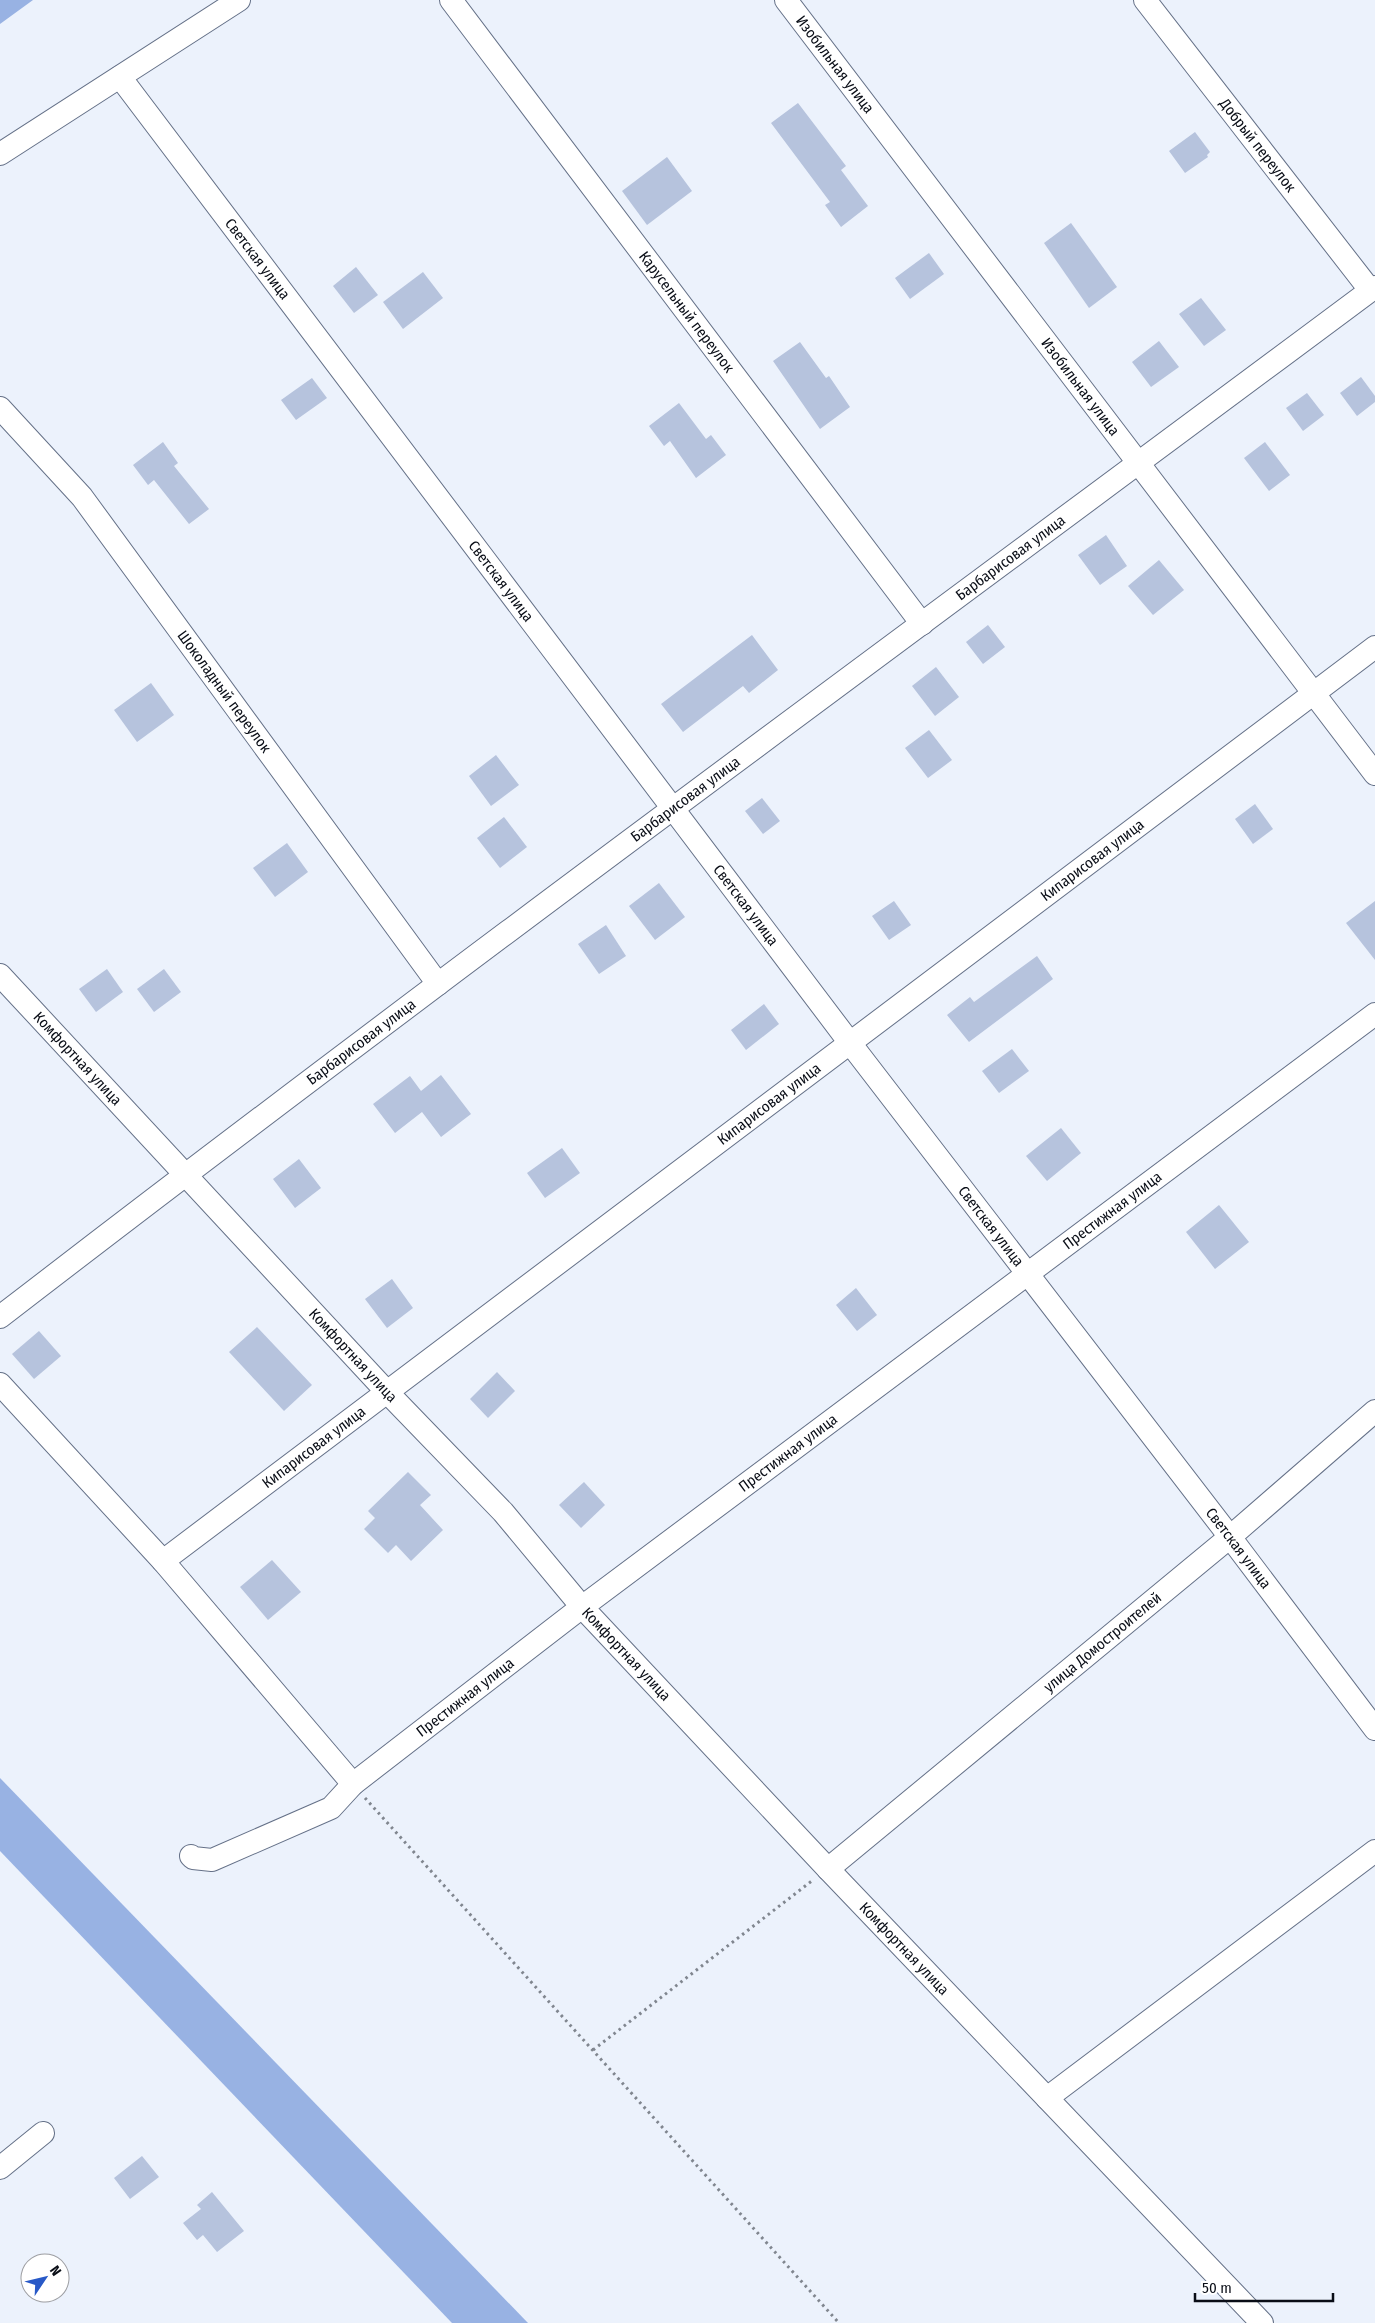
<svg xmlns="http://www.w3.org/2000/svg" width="1375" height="2323" font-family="'Fira Sans Condensed',sans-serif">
<rect width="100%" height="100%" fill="#ecf2fc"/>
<!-- forest -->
<g fill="#98b2e3">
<path d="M0 0H33L0 24Z"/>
<path d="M0 1778 528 2323H452L0 1851Z"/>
</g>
<!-- building -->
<g fill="#b6c3dd">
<path d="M798 103 846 166 841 170 868 206 841 227 825 205 830 202 771 123Z"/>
<path d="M1195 132 1210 152 1207 155 1208 157 1185 173 1169 151Z"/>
<path d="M667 157 692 191 647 225 622 191Z"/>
<path d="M1071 223 1117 287 1089 308 1044 243Z"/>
<path d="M929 253 944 274 910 299 895 278Z"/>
<path d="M356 267 378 295 354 313 333 286Z"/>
<path d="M423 272 443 298 403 329 383 302Z"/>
<path d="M1201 298 1226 330 1204 346 1179 314Z"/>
<path d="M1159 341 1179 367 1151 387 1132 362Z"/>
<path d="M800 342 826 378 829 376 850 407 820 429 773 361Z"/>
<path d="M1361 377 1375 396V402L1357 416 1340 393Z"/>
<path d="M312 378 327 398 296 420 281 400Z"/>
<path d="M1307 393 1324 415 1303 431 1286 408Z"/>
<path d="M679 403 706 439 711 435 726 455 696 478 670 441 664 446 649 426Z"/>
<path d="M163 442 178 463 174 466 209 509 189 524 154 480 148 485 133 465Z"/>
<path d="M1265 442 1290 475 1269 491 1244 458Z"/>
<path d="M1106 535 1127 566 1100 585 1078 555Z"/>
<path d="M1159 560 1184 590 1153 615 1128 586Z"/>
<path d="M988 625 1005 647 983 664 966 642Z"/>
<path d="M752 635 778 670 749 693 743 686 683 732 661 704Z"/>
<path d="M936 667 959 697 935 716 912 686Z"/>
<path d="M151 683 174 715 137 742 114 710Z"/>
<path d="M929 730 952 760 928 778 905 748Z"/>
<path d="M496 755 519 785 491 806 469 776Z"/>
<path d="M762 798 780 821 763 834 745 811Z"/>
<path d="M1255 804 1273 829 1253 844 1235 819Z"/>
<path d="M504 817 527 847 500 868 477 838Z"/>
<path d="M287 843 308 872 275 897 253 868Z"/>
<path d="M659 883 685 917 655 940 629 906Z"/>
<path d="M894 901 911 925 889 940 872 916Z"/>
<path d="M1375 901V960L1346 923Z"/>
<path d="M606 925 626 956 599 974 578 944Z"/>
<path d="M1037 956 1053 979 969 1042 947 1015 970 997 974 1002Z"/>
<path d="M107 969 123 992 96 1012 79 989Z"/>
<path d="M164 969 181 992 154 1012 137 989Z"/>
<path d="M764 1004 779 1024 746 1050 731 1030Z"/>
<path d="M1012 1049 1029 1071 999 1093 982 1071Z"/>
<path d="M441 1075 471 1114 441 1137 422 1112 395 1133 373 1104 410 1076 421 1091Z"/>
<path d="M1061 1128 1081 1153 1047 1181 1026 1156Z"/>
<path d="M562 1148 580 1173 545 1198 527 1173Z"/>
<path d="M299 1159 321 1188 295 1208 273 1179Z"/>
<path d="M1219 1205 1249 1242 1215 1269 1186 1232Z"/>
<path d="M392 1279 413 1308 387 1328 365 1299Z"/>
<path d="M856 1288 877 1315 857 1331 836 1305Z"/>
<path d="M257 1327 312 1385 284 1411 229 1352Z"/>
<path d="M39 1331 61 1356 34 1379 12 1354Z"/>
<path d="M497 1372 515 1391 488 1418 470 1399Z"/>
<path d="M408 1472 431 1495 420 1505 443 1530 411 1561 396 1545 388 1553 364 1529 375 1518 368 1511Z"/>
<path d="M584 1482 605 1505 581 1528 559 1505Z"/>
<path d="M272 1560 301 1592 268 1620 240 1587Z"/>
<path d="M142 2156 159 2177 130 2199 114 2178Z"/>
<path d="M212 2192 244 2231 217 2252 203 2235 197 2240 183 2223 201 2209 197 2205Z"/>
</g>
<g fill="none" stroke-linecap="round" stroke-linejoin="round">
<!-- street casing -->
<g stroke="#657188" stroke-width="24">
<g id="street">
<path id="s1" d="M451 0 922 624"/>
<path id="s2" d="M786 0 1375 774"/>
<path id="s3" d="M1145 0 1370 290"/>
<path id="s4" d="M120 77 850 1043 1230 1537 1375 1729"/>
<path d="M0 154 239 0"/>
<path id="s5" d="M0 408 82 497 438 984"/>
<path id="s6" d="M0 975 387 1392 503 1512 582 1607 828 1869 1262 2323"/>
<path id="s7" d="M0 1317C454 967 916 629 1375 287"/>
<path d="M0 1384 163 1561 353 1784"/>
<path id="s8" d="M163 1561 1375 647"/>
<path id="s9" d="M191 1856 193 1858 212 1860 331 1808 353 1784 582 1607 1375 1014"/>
<path id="s10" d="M828 1869 1230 1537 1375 1411"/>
<path d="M1047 2098 1375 1851"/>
<path d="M0 2168 43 2133"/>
</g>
</g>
<!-- path -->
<g stroke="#80868f" stroke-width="3" stroke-dasharray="2.5 4" stroke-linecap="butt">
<path d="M365 1798 839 2323"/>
<path d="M593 2050 813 1880"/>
</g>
<!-- street -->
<use href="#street" stroke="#fff" stroke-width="22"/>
</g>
<g text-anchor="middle" stroke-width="4.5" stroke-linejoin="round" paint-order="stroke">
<!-- street labels -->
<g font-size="15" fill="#090d16" stroke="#fff">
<text dy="5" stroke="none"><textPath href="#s2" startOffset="81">Изобильная улица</textPath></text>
<text dy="5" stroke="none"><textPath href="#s3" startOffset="184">Добрый переулок</textPath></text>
<text dy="5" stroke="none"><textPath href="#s4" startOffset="228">Светская улица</textPath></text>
<text dy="5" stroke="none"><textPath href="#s1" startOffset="391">Карусельный переулок</textPath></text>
<text dy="5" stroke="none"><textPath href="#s2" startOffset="486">Изобильная улица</textPath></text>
<text dy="5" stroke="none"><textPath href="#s7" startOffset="1264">Барбарисовая улица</textPath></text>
<text dy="5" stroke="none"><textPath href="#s4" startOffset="632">Светская улица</textPath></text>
<text dy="5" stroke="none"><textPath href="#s5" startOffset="362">Шоколадный переулок</textPath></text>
<text dy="5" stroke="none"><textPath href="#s7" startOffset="859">Барбарисовая улица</textPath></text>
<text dy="5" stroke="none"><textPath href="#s8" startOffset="1164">Кипарисовая улица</textPath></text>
<text dy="5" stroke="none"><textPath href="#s4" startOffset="1038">Светская улица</textPath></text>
<text dy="5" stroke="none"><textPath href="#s7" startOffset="454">Барбарисовая улица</textPath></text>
<text dy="5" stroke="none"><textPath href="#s6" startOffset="114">Комфортная улица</textPath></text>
<text dy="5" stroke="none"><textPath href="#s8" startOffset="759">Кипарисовая улица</textPath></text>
<text dy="5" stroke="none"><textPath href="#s9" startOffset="1136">Престижная улица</textPath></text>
<text dy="5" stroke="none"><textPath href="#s4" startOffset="1442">Светская улица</textPath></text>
<text dy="5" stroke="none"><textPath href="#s6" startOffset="519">Комфортная улица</textPath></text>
<text dy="5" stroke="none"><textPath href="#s8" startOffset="189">Кипарисовая улица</textPath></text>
<text dy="5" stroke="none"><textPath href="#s9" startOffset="731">Престижная улица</textPath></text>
<text dy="5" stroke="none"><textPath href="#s4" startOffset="1848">Светская улица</textPath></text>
<text dy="5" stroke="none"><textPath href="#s10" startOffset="356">улица Домостроителей</textPath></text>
<text dy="5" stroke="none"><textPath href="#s6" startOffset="924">Комфортная улица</textPath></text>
<text dy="5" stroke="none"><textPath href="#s9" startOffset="326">Престижная улица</textPath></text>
<text dy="5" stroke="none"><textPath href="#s6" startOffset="1329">Комфортная улица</textPath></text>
</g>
</g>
<!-- north arrow -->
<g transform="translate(45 2278) rotate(55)"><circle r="24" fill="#ffffff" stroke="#9d9ea2"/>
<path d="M0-4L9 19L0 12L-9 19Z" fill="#2859c7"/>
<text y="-8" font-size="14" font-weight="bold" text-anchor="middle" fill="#090d16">N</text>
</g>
<!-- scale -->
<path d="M1195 2293v8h138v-8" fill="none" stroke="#090d16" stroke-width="2.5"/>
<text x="1202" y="2293" font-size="15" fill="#090d16" stroke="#ffffff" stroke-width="4" paint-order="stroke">50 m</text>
</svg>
